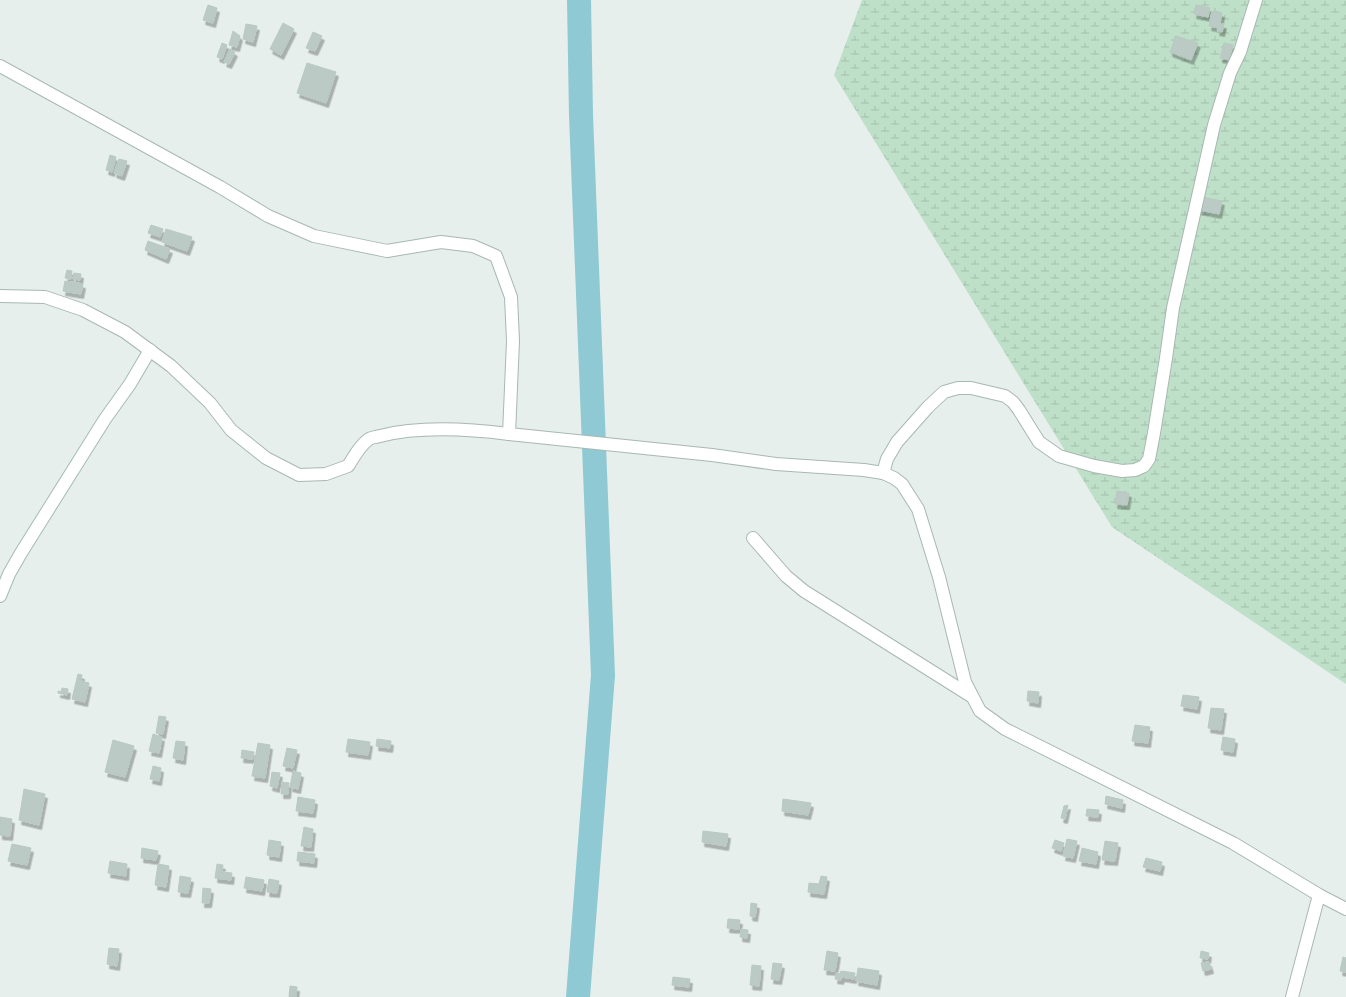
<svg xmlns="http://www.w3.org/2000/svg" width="1346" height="997" font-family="Commissioner,sans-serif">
<defs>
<pattern id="wetland-marsh" width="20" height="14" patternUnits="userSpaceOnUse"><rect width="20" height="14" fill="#bfe0c8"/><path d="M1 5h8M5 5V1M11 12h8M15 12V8" fill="none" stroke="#a4c1ad"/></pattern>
<filter id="shadow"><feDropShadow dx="2.5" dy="4.5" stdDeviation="0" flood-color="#0004"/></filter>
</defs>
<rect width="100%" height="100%" fill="#e6efeb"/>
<!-- wetland -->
<path fill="url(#wetland-marsh)" d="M862 0H1346V684L1112 527 834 75Z"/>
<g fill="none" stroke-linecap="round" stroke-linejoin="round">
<!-- river -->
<path stroke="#8ec9d4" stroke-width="24" d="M578 997 603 675 581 115 579 0"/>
</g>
<!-- building -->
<g fill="#bbcac4" stroke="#b8c9c2" filter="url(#shadow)">
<path d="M208 5 217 8 213 23 203 20Z"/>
<path d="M1196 5 1210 8 1208 17 1194 14Z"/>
<path d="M1212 11 1222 13 1220 24H1224L1222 32 1217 31 1218 28 1209 26Z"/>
<path d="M283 23 294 29 281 55 270 49Z"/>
<path d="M246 24 257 26 253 42 243 39Z"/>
<path d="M233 31 240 36 237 47 229 45Z"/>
<path d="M313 32 322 36 315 51 306 48Z"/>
<path d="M1176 36 1198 43 1191 60 1170 52Z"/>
<path d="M222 43 227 45 222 59 217 57Z"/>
<path d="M1224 43 1233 45 1229 60 1220 58Z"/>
<path d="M230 49 235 52 229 64 224 62Z"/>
<path d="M307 63 336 72 326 103 297 93Z"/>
<path d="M110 155 116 157 112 172 106 170Z"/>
<path d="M119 159 127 161 122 176 114 173Z"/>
<path d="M1202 197 1222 201 1219 214 1199 210Z"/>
<path d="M151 225 163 229 160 237 148 233Z"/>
<path d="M166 229 192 237 187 251 162 242Z"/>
<path d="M148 241 170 249 166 259 145 250Z"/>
<path d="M67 270 72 271 71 279 65 278Z"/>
<path d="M74 273 81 274 80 280 73 279Z"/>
<path d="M65 281 83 284 81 294 63 291Z"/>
<path d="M1117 491 1129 493 1127 505 1115 504Z"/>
<path d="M78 674 82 675 81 681 89 683 85 702 72 699Z"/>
<path d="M62 688 68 689 67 695 58 693V691L61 692Z"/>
<path d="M1028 691 1039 692 1038 703 1027 701Z"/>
<path d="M1183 695 1199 697 1197 709 1181 706Z"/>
<path d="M1211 708 1224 709 1221 730 1208 728Z"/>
<path d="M159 716 166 717 163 734 156 733Z"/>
<path d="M1135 725 1150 727 1148 743 1132 741Z"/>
<path d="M153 734 162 737 159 753 149 751Z"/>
<path d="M1223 737 1235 739 1233 752 1221 750Z"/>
<path d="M348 739 370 742 368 755 346 752Z"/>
<path d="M377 739 391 741 390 748 376 746Z"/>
<path d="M113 740 134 746 125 777 105 772Z"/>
<path d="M176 741 185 742 183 760 173 758Z"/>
<path d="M258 743 270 745 265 778 252 776Z"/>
<path d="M287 748 297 750 293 768 283 766Z"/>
<path d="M242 750 254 752 253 759 241 758Z"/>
<path d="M153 766 161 768 159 781 150 779Z"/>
<path d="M293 771 301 773 298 789 290 787Z"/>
<path d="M272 772 280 773 277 788 270 786Z"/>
<path d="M282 782 289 783 288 794H281Z"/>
<path d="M24 789 45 794 39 825 19 820Z"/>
<path d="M1106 796 1123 800 1122 808 1105 804Z"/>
<path d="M298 797 315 800 313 813 296 811Z"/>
<path d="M783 799 811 803 808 815 782 811Z"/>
<path d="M1068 805 1065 819 1061 818 1064 806Z"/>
<path d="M1087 809 1099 810 1098 817 1086 816Z"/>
<path d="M0 817 12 819 10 836 0 835Z"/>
<path d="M304 827 313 829 311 847 301 846Z"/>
<path d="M703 831 728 834 726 846 702 842Z"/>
<path d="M1067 839 1077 841 1073 858 1063 856Z"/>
<path d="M269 840 281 842 279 857 267 855Z"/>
<path d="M1055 840 1064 843 1061 851 1052 848Z"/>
<path d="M1105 841 1118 843 1115 861 1102 860Z"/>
<path d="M12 844 31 848 27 865 8 861Z"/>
<path d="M142 848 158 851 156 860 141 858Z"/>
<path d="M1082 848 1098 852 1096 864 1079 861Z"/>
<path d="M298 852 315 854 314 863 297 861Z"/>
<path d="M1146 858 1162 862 1160 871 1143 867Z"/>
<path d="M110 861 127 864 126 876 108 873Z"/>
<path d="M158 864 169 866 166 887 155 885Z"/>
<path d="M217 864 223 865 222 872 232 873 231 880 215 878Z"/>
<path d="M180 876 191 878 188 893 178 892Z"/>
<path d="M821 876 827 877 824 894 808 892 809 883 819 884Z"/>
<path d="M246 877 264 880 262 891 244 888Z"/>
<path d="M269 879 279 881 277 893 267 892Z"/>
<path d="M203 888 211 889 209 903H202Z"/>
<path d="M751 903 757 904 755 917 750 916Z"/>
<path d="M728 919 740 920 739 929 727 928Z"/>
<path d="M741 929 748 930 747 938 740 937Z"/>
<path d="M109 948 119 949 117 966 107 964Z"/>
<path d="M827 951 838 953 835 971 824 970Z"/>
<path d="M1201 951 1209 953 1208 959 1200 958Z"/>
<path d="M1343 957 1346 958V972L1340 971Z"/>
<path d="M1209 962 1211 969 1203 971 1201 963Z"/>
<path d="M773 963 782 964 779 980 771 979Z"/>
<path d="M752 965 761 966 759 986 750 985Z"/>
<path d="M858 968 879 971 877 985 856 981Z"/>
<path d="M841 971 855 973 854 979 842 977 841 980 835 979 836 973 840 974Z"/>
<path d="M673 977 690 979 689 987 672 985Z"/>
<path d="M290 986 297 987 296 997H289Z"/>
</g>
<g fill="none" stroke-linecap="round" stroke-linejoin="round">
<!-- street casing -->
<g stroke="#a8b8b2" stroke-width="14">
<g id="street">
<path d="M0 66 220 187 268 216 314 236 387 251 441 242 473 246 496 256 511 297 513 341 509 434 712 455 776 464 864 470 883 473 894 478 902 484 918 509 939 577 965 682 980 711 1005 729 1233 843 1319 895 1346 909"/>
<path d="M0 296 45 297 83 310 125 332 171 366 210 403 231 430 266 458 299 475 326 474 348 466C354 457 359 446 369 439 372 437 377 437 380 436 419 426 469 429 509 434"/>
<path d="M883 473 887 459 897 442 928 407 944 392 958 388H971L1005 396 1013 402 1019 410 1039 442 1059 456 1094 466 1122 471 1135 470 1144 466 1149 459 1154 433 1166 358 1173 308 1214 125 1230 73 1240 52 1256 0"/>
<path d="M753 538 786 576 804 591 971 696"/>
<path d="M1292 997 1319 895"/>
</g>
</g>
<!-- secondary casing -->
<g stroke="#a4bbb3" stroke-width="14">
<path id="secondary" d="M0 596 9 574 21 553 105 419 130 384 150 350"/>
</g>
<!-- street -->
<use href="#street" stroke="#fff" stroke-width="12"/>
<!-- secondary -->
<use href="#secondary" stroke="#fff" stroke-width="12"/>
</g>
</svg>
